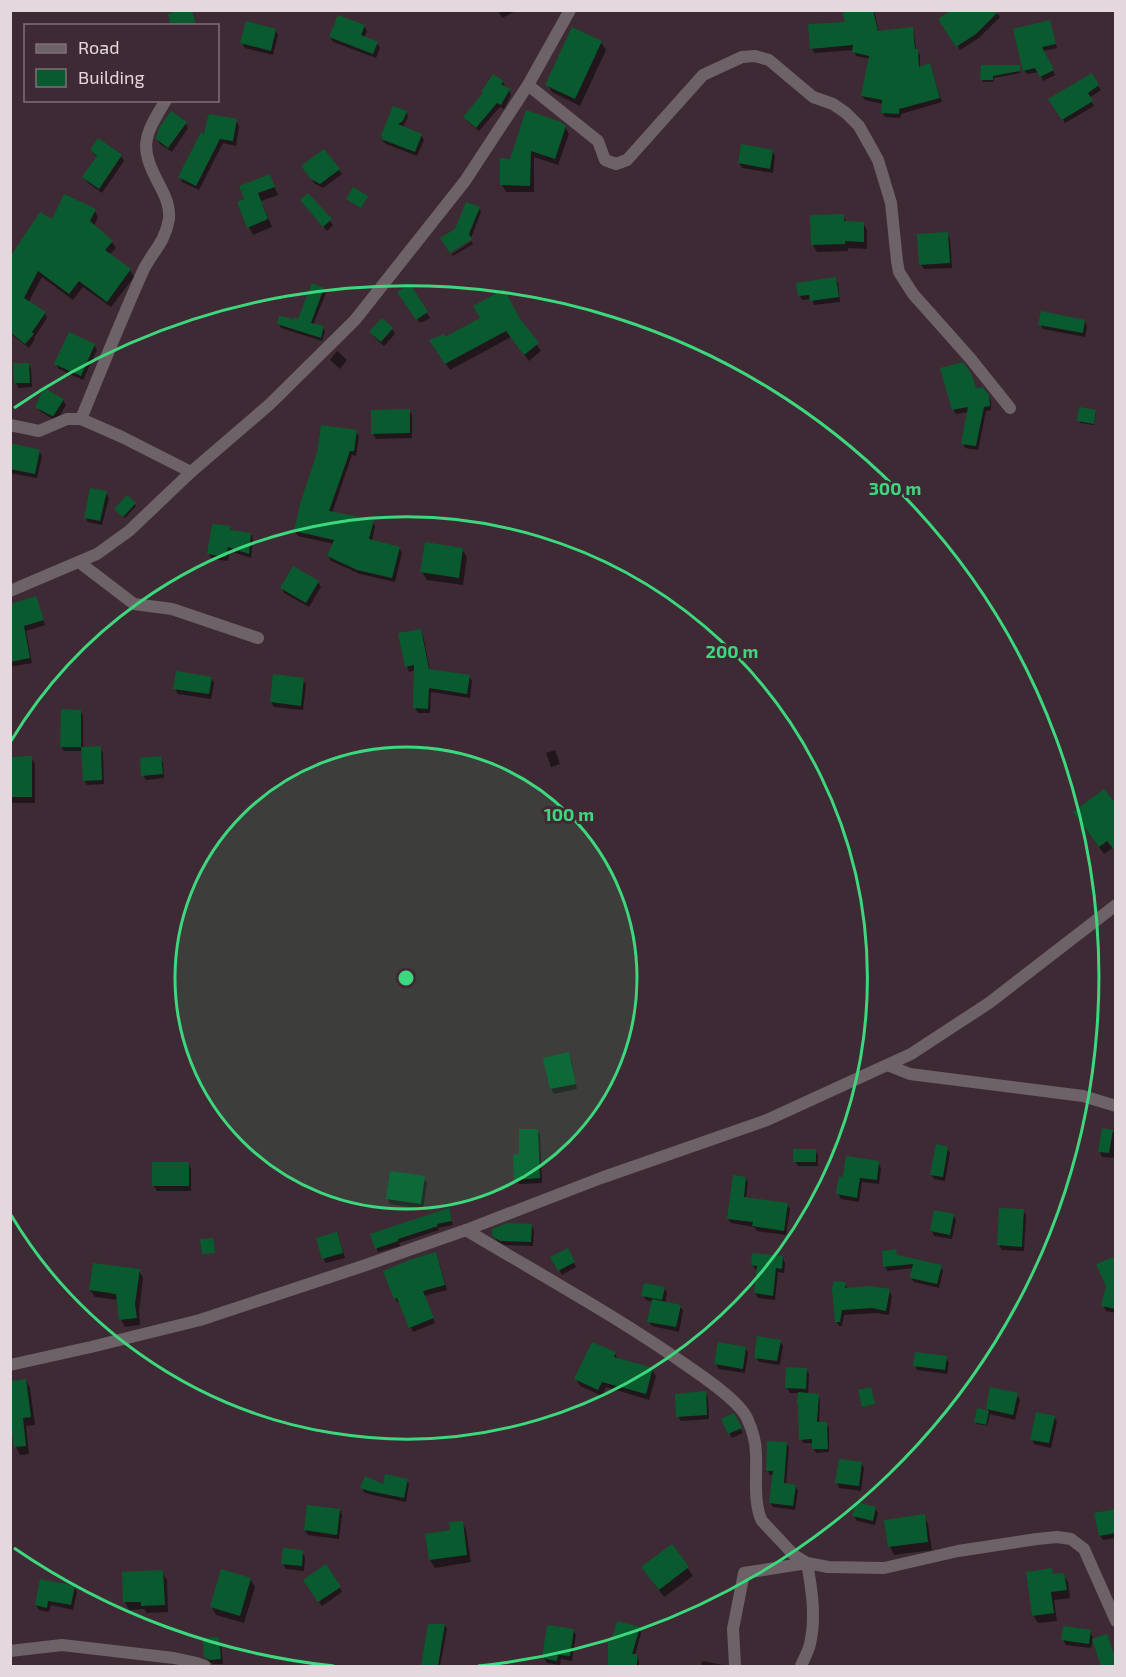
<svg xmlns="http://www.w3.org/2000/svg" width="1126" height="1677" font-family="'Exo 2',sans-serif">
<rect width="100%" height="100%" fill="#3e2a34"/>
<!-- shadow -->
<g fill="#0007">
<path d="M498 10H513L514 12 502 18Z"/>
<path d="M844 10H874L879 32 912 28 914 32 916 50 920 55V68L930 65 942 102 901 114 900 118 885 117 883 113V104L865 100 862 96 870 59 856 56 854 50 814 53 812 48 847 23Z"/>
<path d="M994 10 1000 17 979 38 960 50 940 19Z"/>
<path d="M1049 22 1057 48 1043 51 1055 75 1043 81 1039 72 1027 74 1024 70Z"/>
<path d="M364 26 367 31 364 38 377 43 380 48 376 58 333 42 330 37Z"/>
<path d="M275 30 278 35 273 55 245 48 242 43Z"/>
<path d="M601 42 606 50 580 106 552 92 547 84Z"/>
<path d="M982 66 1020 69V73L994 78 993 82H983Z"/>
<path d="M1091 75 1101 90 1089 98 1094 106 1065 123 1050 99Z"/>
<path d="M503 82 505 86 504 88 509 90 511 95 504 109 500 107 479 131 467 121 465 117Z"/>
<path d="M393 107 406 112 408 117 403 127 421 135 424 140 417 156 386 144 381 138Z"/>
<path d="M236 121 239 126 236 146 223 143 199 190 182 182 180 177 205 137Z"/>
<path d="M185 123 188 128 172 152 160 144 157 139Z"/>
<path d="M565 127 569 134 558 165 534 157V192H506L502 185 511 160Z"/>
<path d="M91 151 121 156 124 161 102 193 87 182 84 177 98 158Z"/>
<path d="M772 151 775 156 773 173 742 168 739 163Z"/>
<path d="M339 170 342 174 323 188 315 184 306 171Z"/>
<path d="M273 184 278 195 261 201 272 227 253 235 249 227 246 200 241 187Z"/>
<path d="M308 195 333 225 327 231 305 205Z"/>
<path d="M479 208 481 212 471 238 457 230Z"/>
<path d="M94 210 98 217 94 226 112 242 116 248 109 255 130 270 134 277 111 307 83 287 73 300 42 277 28 303 45 313 47 318 34 338 35 339 29 348 10 333V316L53 222Z"/>
<path d="M843 216 847 223H863L867 230V249L848 248V251L817 252 813 245Z"/>
<path d="M947 234 950 238 952 268 924 269 921 264Z"/>
<path d="M472 241 473 244 453 256 452 254Z"/>
<path d="M835 279 838 283 840 302 814 305 812 299 802 300 800 296 798 284Z"/>
<path d="M409 286 430 318 423 322H419L399 292Z"/>
<path d="M323 289 326 293 313 325 323 327 325 331 322 341 281 328 279 324 299 321Z"/>
<path d="M382 320 392 329 395 334 384 346 374 337 371 332Z"/>
<path d="M520 321 541 351 529 361 511 337 450 370 435 347 445 339Z"/>
<path d="M1084 321 1087 326 1085 337 1043 329 1040 324Z"/>
<path d="M94 345 97 350 83 380 59 369 56 364Z"/>
<path d="M337 351 347 360 340 369 330 360Z"/>
<path d="M28 364 31 369 32 387 18 388 16 383Z"/>
<path d="M970 374 976 390 988 396 991 401V410L986 411 978 450 965 448 963 443 969 412 956 414 953 409Z"/>
<path d="M63 400 66 405 57 420H54L40 411 37 406Z"/>
<path d="M409 410 412 415V438L376 439 373 434Z"/>
<path d="M1095 411 1096 413 1094 425 1080 423 1079 421Z"/>
<path d="M356 432 359 437 356 456 352 455 332 513 373 522 375 527 372 541 399 548 402 553 395 582 360 574 331 561 328 556 334 544 298 536 295 531 319 453Z"/>
<path d="M39 451 42 456 37 478 10 473V454Z"/>
<path d="M106 493 109 498 102 525 88 522 85 517Z"/>
<path d="M135 504 136 506 125 518 117 511Z"/>
<path d="M230 528 232 531 251 534 253 539 251 558 230 551 228 561 212 559 209 554Z"/>
<path d="M462 550 467 557 463 585 427 580 422 572Z"/>
<path d="M318 582 321 587 309 607 284 593 282 588Z"/>
<path d="M36 598 45 625 26 631 32 663 10 667V634Z"/>
<path d="M420 630 423 635 430 670 469 676 472 681 470 698 431 692 430 713H418L415 708 416 670 409 672 407 667Z"/>
<path d="M211 678 214 683 211 699 178 694 175 689Z"/>
<path d="M303 680 306 685 303 710 274 707 271 702Z"/>
<path d="M81 711 83 716V748H100L103 753 104 784 87 785 84 780 83 751H64L61 746Z"/>
<path d="M555 750 560 764 551 767 546 753Z"/>
<path d="M10 758H31L35 764V803H13L10 799Z"/>
<path d="M160 758 163 763 164 778 146 780 143 775Z"/>
<path d="M1116 807V852L1113 848 1104 854 1079 820Z"/>
<path d="M568 1054 571 1059 577 1089 554 1094 551 1089 545 1059Z"/>
<path d="M537 1130 540 1135 542 1183 519 1184 516 1179 520 1156Z"/>
<path d="M1112 1131 1116 1133V1158L1102 1157 1100 1152Z"/>
<path d="M947 1148 950 1153 945 1181 934 1179 931 1174Z"/>
<path d="M815 1150 818 1155V1166H798L795 1161Z"/>
<path d="M878 1163 881 1168 879 1184 862 1182 859 1202 841 1199 838 1194Z"/>
<path d="M189 1164 191 1169V1191H157L154 1186Z"/>
<path d="M424 1178 427 1183 423 1209 390 1204 388 1199Z"/>
<path d="M746 1178 748 1183 746 1198 787 1204 790 1209 786 1235 757 1231 754 1227 731 1223 728 1219Z"/>
<path d="M448 1209 453 1225 438 1228 439 1230 399 1243 400 1246 378 1252 376 1248Z"/>
<path d="M1023 1210 1026 1215 1024 1251 1002 1250 999 1245Z"/>
<path d="M953 1215 956 1220 952 1239 934 1236 932 1231Z"/>
<path d="M531 1225 534 1230 533 1246 504 1245 497 1241 494 1236Z"/>
<path d="M339 1239 345 1258 326 1263 323 1258Z"/>
<path d="M567 1250 576 1267 562 1275 552 1258Z"/>
<path d="M895 1251 898 1257 941 1267 943 1271 939 1288 914 1282 911 1278 914 1268 887 1271 885 1267Z"/>
<path d="M435 1254 438 1259 447 1290 424 1296 435 1323 413 1332 400 1302 398 1303 395 1298Z"/>
<path d="M783 1258 785 1263 784 1273 778 1272 775 1300 758 1298 755 1293 758 1270 755 1269 752 1264Z"/>
<path d="M1116 1261V1313L1106 1311 1103 1306Z"/>
<path d="M139 1271 143 1278 139 1312 140 1325 125 1327 121 1320 118 1300 95 1297 90 1290Z"/>
<path d="M845 1284 848 1289 889 1291 892 1296 889 1315 876 1313 844 1315 842 1326H839L836 1321Z"/>
<path d="M664 1288 667 1293 665 1303 680 1306 683 1311 679 1332 652 1326 649 1321 653 1302 646 1300 643 1295Z"/>
<path d="M780 1341 783 1346 780 1365 759 1362 756 1357Z"/>
<path d="M745 1348 748 1353 745 1373 719 1369 716 1364Z"/>
<path d="M615 1353 618 1360 652 1370 656 1376 649 1400 606 1387 602 1396 580 1386 576 1379Z"/>
<path d="M946 1358 949 1363 947 1374 917 1370 915 1365Z"/>
<path d="M806 1369 809 1374 808 1395H818L820 1400 819 1424H826L829 1428V1452L816 1453 814 1449V1443H803L801 1439 799 1393H790L787 1388Z"/>
<path d="M26 1380 30 1388 35 1425 26 1426 29 1454 20 1455 16 1447Z"/>
<path d="M705 1393 708 1398 709 1419 681 1421 678 1416Z"/>
<path d="M1017 1395 1020 1400 1015 1420 990 1414 987 1426 977 1424 976 1422 978 1410 989 1412 987 1409Z"/>
<path d="M733 1415 743 1433 732 1438 723 1420Z"/>
<path d="M1054 1417 1057 1422 1051 1448 1034 1444 1032 1439Z"/>
<path d="M786 1443 789 1448 786 1485 795 1486 798 1491 795 1510 773 1507 770 1502 774 1475H770L767 1470Z"/>
<path d="M861 1463 864 1468 861 1491 839 1488 837 1483Z"/>
<path d="M407 1480 409 1484 406 1502 372 1495 364 1492 362 1488 384 1486Z"/>
<path d="M875 1508 878 1513 875 1525 857 1521 854 1516Z"/>
<path d="M340 1510 342 1515 339 1539 308 1535 305 1530Z"/>
<path d="M1116 1513V1538L1103 1540 1100 1535Z"/>
<path d="M924 1516 928 1524 932 1550 894 1555 890 1547 886 1521Z"/>
<path d="M462 1522 466 1530 471 1562 435 1568 430 1560 452 1532Z"/>
<path d="M672 1546 693 1576 664 1597 648 1575Z"/>
<path d="M302 1552 305 1557 304 1571 286 1569 283 1564Z"/>
<path d="M1051 1570 1054 1576 1063 1575 1068 1582 1070 1598 1054 1600 1057 1621 1038 1623 1033 1615Z"/>
<path d="M162 1572 167 1580 168 1612 147 1613 144 1609 129 1610 125 1602Z"/>
<path d="M250 1579 255 1587 244 1623 216 1615 212 1607Z"/>
<path d="M305 1580 340 1587 342 1592 322 1606Z"/>
<path d="M74 1587 77 1592 73 1610 51 1605 49 1612 39 1610 36 1605Z"/>
<path d="M429 1625H444L447 1629 440 1666H422Z"/>
<path d="M639 1628 641 1633 635 1656H636L639 1661V1665L645 1666H609L610 1644Z"/>
<path d="M573 1630 576 1635 572 1661 561 1659 560 1665 547 1663 544 1658Z"/>
<path d="M1090 1632 1093 1637 1091 1648 1066 1645 1063 1640Z"/>
<path d="M218 1639 221 1644 223 1664H214L209 1662 206 1656Z"/>
<path d="M702 1661 723 1665 724 1666H701Z"/>
</g>
<!-- building -->
<g fill="#095b2f">
<path d="M179 10H192L196 26H171L168 14Z"/>
<path d="M842 10H873L878 31 913 27 915 49H918L919 67 930 63 940 98 899 109V114L881 113 882 100 861 96 869 56 852 52 853 45 810 49 808 24 845 22Z"/>
<path d="M951 10H1000L976 34 956 47 938 19Z"/>
<path d="M338 15 365 25 361 35 378 42 373 54 329 37Z"/>
<path d="M1050 20 1056 44 1042 47 1054 70 1040 77 1035 68 1023 71 1013 29Z"/>
<path d="M246 21 276 29 271 51 240 43Z"/>
<path d="M572 27 602 41 575 99 545 85Z"/>
<path d="M981 65H1020V71L993 76V80H980Z"/>
<path d="M1092 73 1099 85 1088 93 1093 101 1062 120 1048 99Z"/>
<path d="M493 74 504 81 501 84 510 89 501 105 497 103 476 128 463 117 483 93 481 92Z"/>
<path d="M393 106 407 111 403 121 398 124 422 134 415 152 381 139 383 136 380 138Z"/>
<path d="M526 110 561 122 566 126 555 159 531 151 530 186 500 185V158L510 159Z"/>
<path d="M171 111 187 122 168 148 156 139 159 128Z"/>
<path d="M209 114 237 119 233 141 220 139 196 186 178 177 201 132 204 134 207 120Z"/>
<path d="M98 138 122 155 99 189 82 177 97 156 90 150Z"/>
<path d="M741 144 773 150 770 169 738 163Z"/>
<path d="M324 149 340 169 320 184 311 179 301 166Z"/>
<path d="M270 174 275 187 258 193 268 219 247 228 237 202 244 199 239 186Z"/>
<path d="M353 187 368 196 361 208 346 199Z"/>
<path d="M308 193 332 219 323 227 300 200Z"/>
<path d="M64 194 96 209 90 221 113 241 105 250 131 269 107 302 79 281 69 294 38 271 24 298 46 312 32 332 34 334 25 344 10 332V257L40 212 52 219Z"/>
<path d="M466 202 480 207 469 234 472 239 450 253 440 238 455 229Z"/>
<path d="M844 214V221L864 222V242L845 241V244L811 245 810 215Z"/>
<path d="M948 232 950 263 919 265 917 234Z"/>
<path d="M836 277 839 297 810 301 809 295 798 296 796 283Z"/>
<path d="M312 283 324 288 311 323 324 326 321 338 277 324 279 316 294 319 295 317 298 319Z"/>
<path d="M410 284 428 312 416 320 397 292Z"/>
<path d="M504 289 520 319 539 343 524 355 506 331 445 364 429 340 444 334 445 337 480 318 473 306Z"/>
<path d="M1041 311 1085 320 1083 333 1038 325Z"/>
<path d="M382 318 393 328 381 342 369 332Z"/>
<path d="M69 332 95 344 81 376 54 364Z"/>
<path d="M963 362 971 373 976 388H983L989 395 990 406 984 407 976 446 961 444 968 407 952 410 940 368Z"/>
<path d="M13 363H29L30 383H14Z"/>
<path d="M44 388 64 399 54 415 52 416 35 407Z"/>
<path d="M1079 407 1096 410 1094 424 1077 421Z"/>
<path d="M410 409V433L371 434V410Z"/>
<path d="M321 425 357 430 354 451H350L329 511 374 520 369 539 400 547 392 578 357 570 327 556 334 540 294 531 300 504 317 453Z"/>
<path d="M10 443 40 450 35 474 10 469Z"/>
<path d="M90 488 107 491 100 521 84 518Z"/>
<path d="M127 495 136 503 123 517 114 509Z"/>
<path d="M212 524 231 526 230 530 251 533 249 554 228 547 226 557 207 554Z"/>
<path d="M425 542 463 548 459 578 420 572Z"/>
<path d="M293 566 319 581 306 603 280 588Z"/>
<path d="M36 596 44 620 24 626 30 658 10 662V604Z"/>
<path d="M421 629 429 669 470 675 467 694 429 688 428 709 413 708 414 665 405 667 398 633Z"/>
<path d="M176 671 212 677 209 694 173 689Z"/>
<path d="M273 674 304 678 301 706 270 702Z"/>
<path d="M61 709 81 710V747H60Z"/>
<path d="M101 746 102 780 83 781 81 747Z"/>
<path d="M32 756V797H10V757Z"/>
<path d="M161 756 163 774 141 776 140 758Z"/>
<path d="M1104 789 1116 804V852L1107 841 1099 847 1073 812Z"/>
<path d="M569 1052 576 1084 550 1089 543 1058Z"/>
<path d="M1102 1128 1113 1130 1109 1153 1098 1152Z"/>
<path d="M519 1129H538L540 1178 514 1180 513 1155 519 1154Z"/>
<path d="M936 1144 948 1147 943 1177 930 1175Z"/>
<rect x="793" y="1149" width="23" height="13"/>
<path d="M846 1156 879 1161 877 1180 860 1178 857 1198 836 1194 839 1176 843 1177Z"/>
<rect x="152" y="1162" width="37" height="24"/>
<path d="M390 1171 425 1176 421 1204 386 1199Z"/>
<path d="M733 1175 746 1177 744 1197 788 1203 784 1231 752 1226 753 1222 727 1219Z"/>
<path d="M449 1208 452 1221 437 1224 438 1226 398 1239V1241L375 1249 370 1234Z"/>
<path d="M999 1208 1024 1209 1022 1247 997 1245Z"/>
<path d="M934 1210 954 1214 950 1235 930 1231Z"/>
<path d="M507 1223 532 1224 531 1242 500 1241 492 1236V1229Z"/>
<path d="M337 1232 343 1253 322 1259 316 1238Z"/>
<path d="M213 1238 215 1253 202 1254 200 1239Z"/>
<path d="M568 1248 575 1262 558 1271 550 1257Z"/>
<path d="M896 1249 897 1255 942 1265 937 1284 910 1278 913 1264 883 1267 882 1251Z"/>
<path d="M436 1252 445 1285 423 1291 434 1318 409 1328 397 1298 394 1299 383 1271 412 1259Z"/>
<path d="M752 1253 783 1256 782 1269 776 1268 773 1296 754 1293 757 1266 751 1265Z"/>
<path d="M1116 1256V1309L1101 1306 1106 1286 1096 1264Z"/>
<path d="M93 1263 140 1269 135 1304 137 1318 119 1320 116 1294 89 1290Z"/>
<path d="M834 1281 846 1282 845 1288 870 1286 890 1289 886 1311 872 1308 842 1310 840 1322H835L832 1288Z"/>
<path d="M644 1283 665 1287 662 1300 641 1296Z"/>
<path d="M652 1299 681 1305 676 1327 647 1322Z"/>
<path d="M757 1336 781 1340 777 1361 754 1358Z"/>
<path d="M592 1342 616 1352 614 1357 653 1368 646 1394 602 1382 598 1390 574 1379Z"/>
<path d="M718 1342 746 1347 743 1369 714 1364Z"/>
<path d="M915 1352 947 1356 945 1370 913 1366Z"/>
<path d="M786 1367 807 1368 806 1389 785 1388Z"/>
<path d="M26 1379 31 1417 23 1418 26 1446 14 1447 10 1420V1381Z"/>
<path d="M871 1387 875 1404 862 1407 858 1390Z"/>
<path d="M990 1387 1018 1393 1013 1415 986 1409Z"/>
<path d="M706 1391 707 1415 676 1417 675 1394Z"/>
<path d="M798 1392 819 1394 817 1422H827L828 1449H812V1439L799 1440 798 1405 797 1404Z"/>
<path d="M977 1408 989 1411 986 1425 974 1422Z"/>
<path d="M1036 1412 1055 1416 1049 1443 1030 1440Z"/>
<path d="M734 1413 742 1428 728 1434 721 1419Z"/>
<path d="M767 1441 787 1442 784 1483 796 1485 793 1506 769 1503 773 1471H766Z"/>
<path d="M839 1459 862 1462 859 1486 835 1483Z"/>
<path d="M385 1474 408 1479 404 1498 369 1491 360 1488 365 1476 383 1484Z"/>
<path d="M856 1502 876 1507 873 1521 852 1516Z"/>
<path d="M307 1505 340 1509 337 1535 304 1530Z"/>
<path d="M1116 1509V1533L1099 1536 1094 1513Z"/>
<path d="M925 1514 928 1542 888 1547 884 1520Z"/>
<path d="M463 1521 467 1555 429 1560 425 1534 450 1530 449 1522Z"/>
<path d="M672 1544 689 1567 659 1590 641 1567Z"/>
<path d="M283 1548 303 1550 302 1566 281 1564Z"/>
<path d="M326 1564 341 1587 318 1602 303 1580Z"/>
<path d="M1052 1568 1053 1574 1064 1573 1067 1590 1051 1592 1054 1613 1032 1616 1026 1572Z"/>
<path d="M221 1569 251 1578 240 1616 210 1607Z"/>
<path d="M163 1570 165 1605 141 1606V1602H123L122 1572Z"/>
<path d="M40 1579 75 1586 71 1605 48 1601 47 1608 35 1605Z"/>
<path d="M617 1621 640 1627 632 1654H637V1666H608V1642H611Z"/>
<path d="M428 1624H445L438 1666H421Z"/>
<path d="M547 1625 574 1629 570 1656 558 1655 557 1661 542 1658Z"/>
<path d="M1063 1626 1091 1630 1089 1644 1061 1640Z"/>
<path d="M1107 1634 1116 1660V1666H1101L1092 1639Z"/>
<path d="M219 1637 221 1659 210 1660 204 1657 203 1638Z"/>
</g>
<g fill="none" stroke-linecap="round" stroke-linejoin="round">
<!-- minor -->
<g stroke="#6d6267" stroke-width="12">
<path d="M528 85 598 141 605 160 616 164 627 160 703 75 742 57 755 56 769 60 813 97 833 104 846 113 859 126 878 160 891 203 897 261 899 272 913 294 970 358 1010 408"/>
<path d="M81 419C101 370 121 320 143 271 152 252 165 243 169 219 170 207 166 198 161 188 139 147 142 139 166 100"/>
<path d="M10 425 39 431 67 419H81L122 437 191 472"/>
<path d="M79 562 134 604 172 609 258 638"/>
<path d="M10 591 97 554 129 531 191 472 270 404 355 320 465 181 528 85 570 10"/>
<path d="M887 1065 910 1074 1083 1096 1116 1106"/>
<path d="M466 1230C541 1275 618 1317 689 1367 705 1378 739 1401 747 1418 752 1429 756 1442 756 1454 757 1473 753 1504 762 1521L794 1555 807 1563 828 1567 884 1568 958 1551 1037 1539 1057 1537 1071 1539 1084 1549 1116 1621"/>
<path d="M10 1365 91 1347 200 1320 363 1266 466 1230 601 1178 767 1120 911 1054 989 1003 1116 905"/>
<path d="M10 1651 62 1645 174 1658 197 1663 205 1666"/>
<path d="M735 1666 733 1629 744 1573 807 1563C812 1590 816 1618 810 1644 808 1652 804 1659 801 1666"/>
</g>
</g>
<!-- distance rings -->
<circle cx="406" cy="978" r="231" fill="#3dd77e" fill-opacity=".12"/>
<g fill="none" stroke="#3dd77e" stroke-width="3">
<circle cx="406" cy="978" r="231"/>
<path d="M11 741A461 461 0 1 1 11 1215"/>
<path d="M334 1666A692 692 0 0 1 14 1548M14 408A692 692 0 1 1 478 1666"/>
</g>
<circle cx="406" cy="978" r="9" fill="#3dd77e" stroke="#3e2a34" stroke-width="3"/>
<g font-size="18" text-anchor="middle" font-weight="bold" fill="#3dd77e" stroke="#3e2a34" stroke-width="6" stroke-linejoin="round" paint-order="stroke">
<text x="895" y="495">300 m</text>
<text x="732" y="658">200 m</text>
<text x="569" y="821">100 m</text>
</g>
<!-- border -->
<rect width="1126" height="1677" fill="none" stroke="#e5d7de" stroke-width="24"/>
<!-- legend -->
<rect x="24" y="24" width="195" height="78" fill="#3e2a34" stroke="#816f78" stroke-width="1.5"/>
<rect x="36" y="44" width="30" height="9" fill="#6d6267" stroke="#816f78" stroke-width="1.5"/>
<text x="78" y="54" font-size="18" fill="#e5d7de">Road</text>
<rect x="36" y="69" width="30" height="18" fill="#095b2f" stroke="#816f78" stroke-width="1.5"/>
<text x="78" y="84" font-size="18" fill="#e5d7de">Building</text>
</svg>
